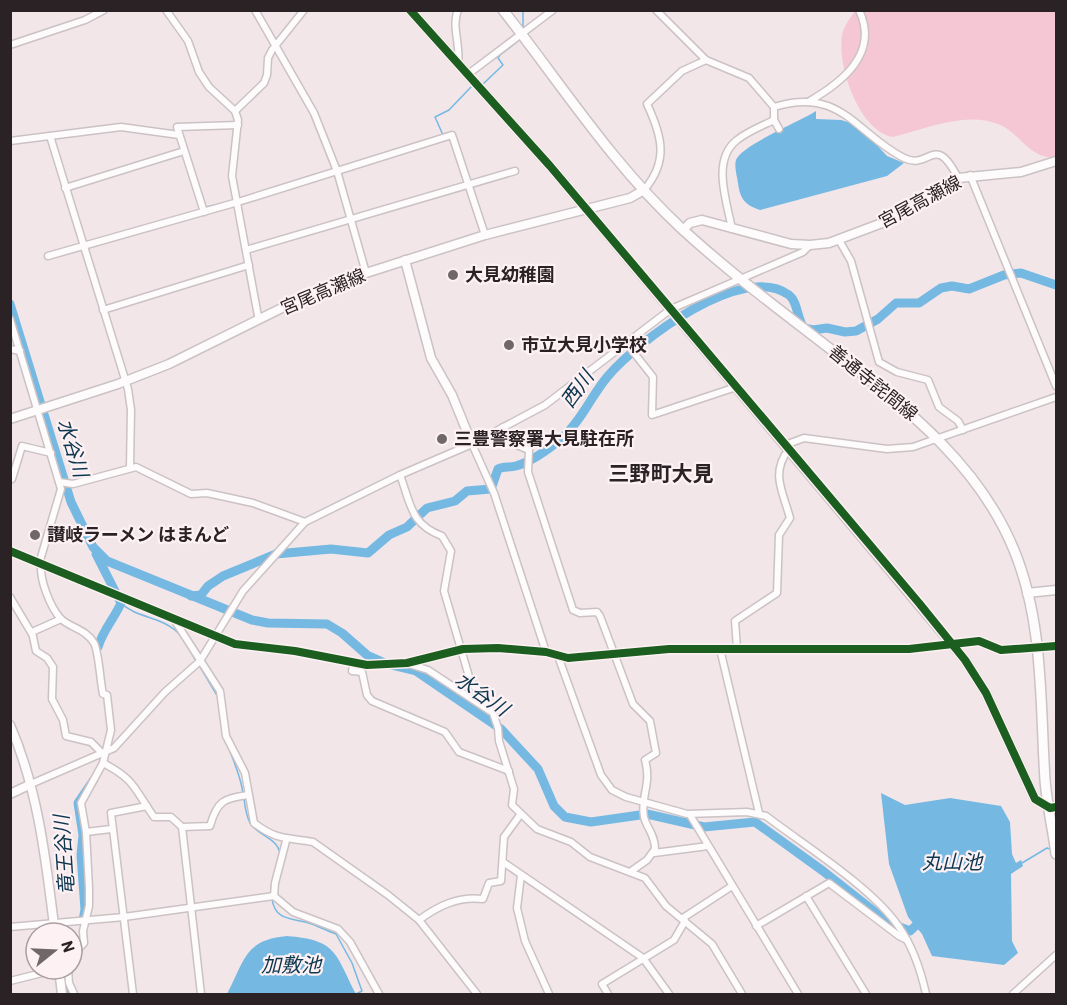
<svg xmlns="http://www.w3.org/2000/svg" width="1067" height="1005" font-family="Barlow,'Noto Sans JP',sans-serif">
<rect width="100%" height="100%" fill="#f2e6e9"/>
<!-- green -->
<path fill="#f5c7d5" d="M855 11H1056V157C1029 160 1021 133 998 124 965 111 925 129 893 137 859 131 837 66 842 35 844 26 850 18 855 11Z"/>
<!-- water -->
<g fill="#75b9e3">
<path d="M816 111V119L841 120 858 125 887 156 904 163 887 176 760 210C745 205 740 199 738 183 737 176 734 167 736 160 742 145 799 122 816 111Z"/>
<path d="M881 793 905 805 950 798 1001 806 1010 822 1012 854 1016 863 1021 860 1023 866 1011 874 1012 941 1018 953 1004 965 932 956 922 934 908 917 889 864Z"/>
<path d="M287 936C337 940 335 953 356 994H227C245 960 244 940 287 936Z"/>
</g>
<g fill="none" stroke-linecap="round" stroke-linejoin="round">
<!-- stream -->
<g stroke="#75b9e3" stroke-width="1.5">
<path d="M523 27V10"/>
<path d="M483 84 503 65 498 58 500 55 517 42"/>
<path d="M164 130 175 131"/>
<path d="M49 133 124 124"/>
<path d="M182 133 206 207 228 202"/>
<path d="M443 135 435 117 449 110 471 87"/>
<path d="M321 173 331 170"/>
<path d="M241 198 316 174"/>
<path d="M121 603C136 618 159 616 175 630 184 637 190 651 196 661"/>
<path d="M199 665 218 697"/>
<path d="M220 716C223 745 240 766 243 794"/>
<path d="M244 799C245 807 246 815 250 823 258 836 278 838 280 854"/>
<path d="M1022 863 1047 848 1050 849"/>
<path d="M271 888 279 858"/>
<path d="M272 899C275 921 292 918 309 923 318 926 327 931 336 934L352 963 362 991 356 994"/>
</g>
<!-- river -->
<g stroke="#75b9e3" stroke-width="9">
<path d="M10 304 71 502 93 547 107 561 252 620 268 623 327 624 342 633 367 655 387 664 416 671 501 729 538 769 554 806 565 817 591 822 647 814 704 827 755 822 823 871 889 923 910 931 923 919"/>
<path d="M96 554 121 603C114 619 103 630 98 647"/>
<path d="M191 596 201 595 208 586 223 576 276 554 331 549 368 553 389 535 407 527 427 508 455 501 467 491 491 489 498 469C504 466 509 468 516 466 533 461 549 449 562 438 582 420 591 396 608 376 638 341 743 261 789 295 798 302 797 319 804 328L813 330 827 328 845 332 856 331 878 319 896 303H919L941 288 952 286 969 289 1004 275 1021 273 1056 285"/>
<path d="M83 920 85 910 81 855 83 835 78 803 93 781"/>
<path d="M66 977 71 994"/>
</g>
<!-- street casing -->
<g stroke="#cbc2c4" stroke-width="9">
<g id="street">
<path d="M166 10 188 41 199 72 209 87 235 111 238 120 232 176 258 316"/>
<path d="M255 10 314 113 337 171 366 273"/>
<path d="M458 10C451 26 461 46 458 64"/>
<path d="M656 10 706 60 749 78 774 107V120L779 129"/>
<path d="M10 45 85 20 104 10"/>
<path d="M467 75 553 10"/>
<path d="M808 102C841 83 880 54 859 10"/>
<path d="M774 107C841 86 856 134 904 158 930 171 934 131 958 178"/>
<path d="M235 111 264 83 267 75 268 58 272 50 304 10"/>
<path d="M50 136 128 389 131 410 130 467"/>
<path d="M10 141 121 127 179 135"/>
<path d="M970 175 1056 386"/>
<path d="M65 188 184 151"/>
<path d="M644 190C669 161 662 136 647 104L682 71 706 60"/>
<path d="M204 212 177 127 238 125"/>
<path d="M732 229C727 202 711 160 737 140 748 131 762 126 774 120"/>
<path d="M839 240 851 261 879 362 897 372 928 380 939 407 958 421 963 430"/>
<path d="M246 250 515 171"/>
<path d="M48 256 238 202 452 135 485 235"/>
<path d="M103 310 249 265"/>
<path d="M10 319 61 489 39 564"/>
<path d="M627 344 653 377 652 415 736 387"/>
<path d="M10 349 20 351"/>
<path d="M503 427 517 445 529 450 528 472 573 610 580 613 597 612 600 616 633 704 650 721 656 753 645 760C652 785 640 796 644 817 647 829 655 834 655 849L647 860 630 872"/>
<path d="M472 444 494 493 546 652"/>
<path d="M785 445 804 438 887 449 913 447 1056 397"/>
<path d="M400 475C411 504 410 524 442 536L451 551 444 591 470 680 493 713 498 728 499 741 514 789 512 805 537 829 571 842 590 857 645 878 666 906 712 944 742 994"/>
<path d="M12 479 22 446 51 453"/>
<path d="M59 482 73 484 136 467 191 494 207 493 253 503 305 522"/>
<path d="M10 551 235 644 295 651 367 665 407 663 463 649 498 648 546 652 568 658 669 649H909L979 641 1001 650 1056 646"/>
<path d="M41 565C40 581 50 606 60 618 70 628 86 629 94 643 99 652 100 681 103 694L107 695 111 730 103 763C136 780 134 789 154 817H171L182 827 201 994"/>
<path d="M10 597 32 634"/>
<path d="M61 619 32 632 36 651 47 658 53 667 52 699 63 720 66 736 91 742 102 753"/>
<path d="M175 621 220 691 226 736 245 773 254 823C278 841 286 837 313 842L388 895 419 920 477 994"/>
<path d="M737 648 735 621 777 593 779 535 790 518C783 492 770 473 789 449"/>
<path d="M720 649 759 813"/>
<path d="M558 656 601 775 612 790 626 797 687 814 747 812 766 816C804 845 873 888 899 927 913 947 921 971 926 994"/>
<path d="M354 663 352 671 362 672 367 695 372 701 445 732 459 752 509 771"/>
<path d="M409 664 428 670 490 711"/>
<path d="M31 784 114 748 165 692 200 661 243 591 305 522 400 475 472 444 545 405 671 309 803 252 810 245"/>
<path d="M690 815 798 994"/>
<path d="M182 827 210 826C217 801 224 798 248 795"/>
<path d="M86 832 81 803 103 763"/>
<path d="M654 853 708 846"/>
<path d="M503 862 643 958 669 994"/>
<path d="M521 875 517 908 525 941 549 994"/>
<path d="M274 896 275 883 286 841"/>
<path d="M806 896 866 994"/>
<path d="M683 918 732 886"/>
<path d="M419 920C438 906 458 896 483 899L489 883 501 881 504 837 520 815"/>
<path d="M756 926 829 883 899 936 907 940"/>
<path d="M10 927 124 917 274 896 293 912 338 929 350 942 379 994"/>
<path d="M72 956 84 943 83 931 89 906V888L86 832 111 829"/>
<path d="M68 969 69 983 74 994"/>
<path d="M10 981 58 969"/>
<path d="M133 994 111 813 147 806"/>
<path d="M608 994 602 984 674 940 685 921"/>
<path d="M1013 994 1056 955"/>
</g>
</g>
<!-- secondary casing -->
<g stroke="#cbc2c4" stroke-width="11">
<g id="secondary">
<path d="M410 10 550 166 965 660 986 693 1035 799 1050 808"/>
<path d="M683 230 690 223 702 220 791 244 810 245 829 243 890 220 958 178 1021 172 1056 161"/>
<path d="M405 260 431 358 452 395 472 444"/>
<path d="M10 419 118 384 169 364 306 296 366 273 485 235 630 198 644 190"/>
<path d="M1027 593 1056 590"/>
<path d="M10 725C39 792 46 862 55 933"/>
<path d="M10 794 31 784"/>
<path d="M59 969 62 994"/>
</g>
</g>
<!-- primary casing -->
<g stroke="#cbc2c4" stroke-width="12">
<path id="primary" d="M503 10C561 84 613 165 681 228 732 275 788 316 842 358 911 412 980 467 1014 550 1044 623 1040 703 1045 780 1047 805 1053 830 1056 854"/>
</g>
<!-- street -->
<use href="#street" stroke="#fdfbfc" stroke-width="6"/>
<!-- secondary -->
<use href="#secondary" stroke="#fdfbfc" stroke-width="8"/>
<!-- primary -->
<use href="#primary" stroke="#fdfbfc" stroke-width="9"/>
<!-- cycleway casing -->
<g stroke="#fef1f4" stroke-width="11">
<g id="cycleway">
<path d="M410 10 550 166 919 603 965 660 986 693 1035 799 1050 808 1056 807"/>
<path d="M10 551 235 644 295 651 367 665 407 663 463 649 498 648 546 652 568 658 669 649H909L979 641 1001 650 1056 646"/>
</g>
</g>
<!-- cycleway -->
<use href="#cycleway" stroke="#1b5e20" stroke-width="8"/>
</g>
<!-- markers -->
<g fill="#706769" stroke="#fef1f4" stroke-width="2">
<circle cx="453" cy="275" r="6"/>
<circle cx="509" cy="345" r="6"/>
<circle cx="442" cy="439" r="6"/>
<circle cx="35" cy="535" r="6"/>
</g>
<g text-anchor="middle" stroke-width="4.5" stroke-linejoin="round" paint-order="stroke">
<!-- street labels -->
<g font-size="18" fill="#2a2224" stroke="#fef1f4">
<text transform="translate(920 202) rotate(-28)" y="6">宮尾高瀬線</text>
<text transform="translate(323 292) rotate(-23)" y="6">宮尾高瀬線</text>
<text transform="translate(873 383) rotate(39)" y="6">善通寺詫間線</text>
</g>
<!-- poi labels -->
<g font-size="18" font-weight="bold" fill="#2a2224" stroke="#fef1f4" text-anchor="start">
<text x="465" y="281">大見幼稚園</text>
<text x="521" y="351">市立大見小学校</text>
<text x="454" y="445">三豊警察署大見駐在所</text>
<text x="47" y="541">讃岐ラーメン はまんど</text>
</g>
<!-- water labels -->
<g font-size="20" font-style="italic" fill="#0c374f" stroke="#fef1f4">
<text transform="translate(577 389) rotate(-54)" y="7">西川</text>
<text transform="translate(73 448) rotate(73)" y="7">水谷川</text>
<text transform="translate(482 694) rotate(35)" y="7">水谷川</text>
<text transform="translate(64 855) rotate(-94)" y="7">竜王谷川</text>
<text x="952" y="869">丸山池</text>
<text x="291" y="972">加敷池</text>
</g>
<!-- quarter labels -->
<g font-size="21" font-weight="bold" fill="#2a2224" stroke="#fef1f4">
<text x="661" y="481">三野町大見</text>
</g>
</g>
<!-- border -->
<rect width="1067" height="1005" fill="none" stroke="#2a2224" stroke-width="24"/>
<!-- north arrow -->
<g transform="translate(54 951) rotate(72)"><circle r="28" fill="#fef1f4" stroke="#a99ea1" stroke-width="1.5"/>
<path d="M0-4.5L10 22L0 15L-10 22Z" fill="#706769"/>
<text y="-9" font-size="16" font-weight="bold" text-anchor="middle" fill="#2a2224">N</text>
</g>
</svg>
